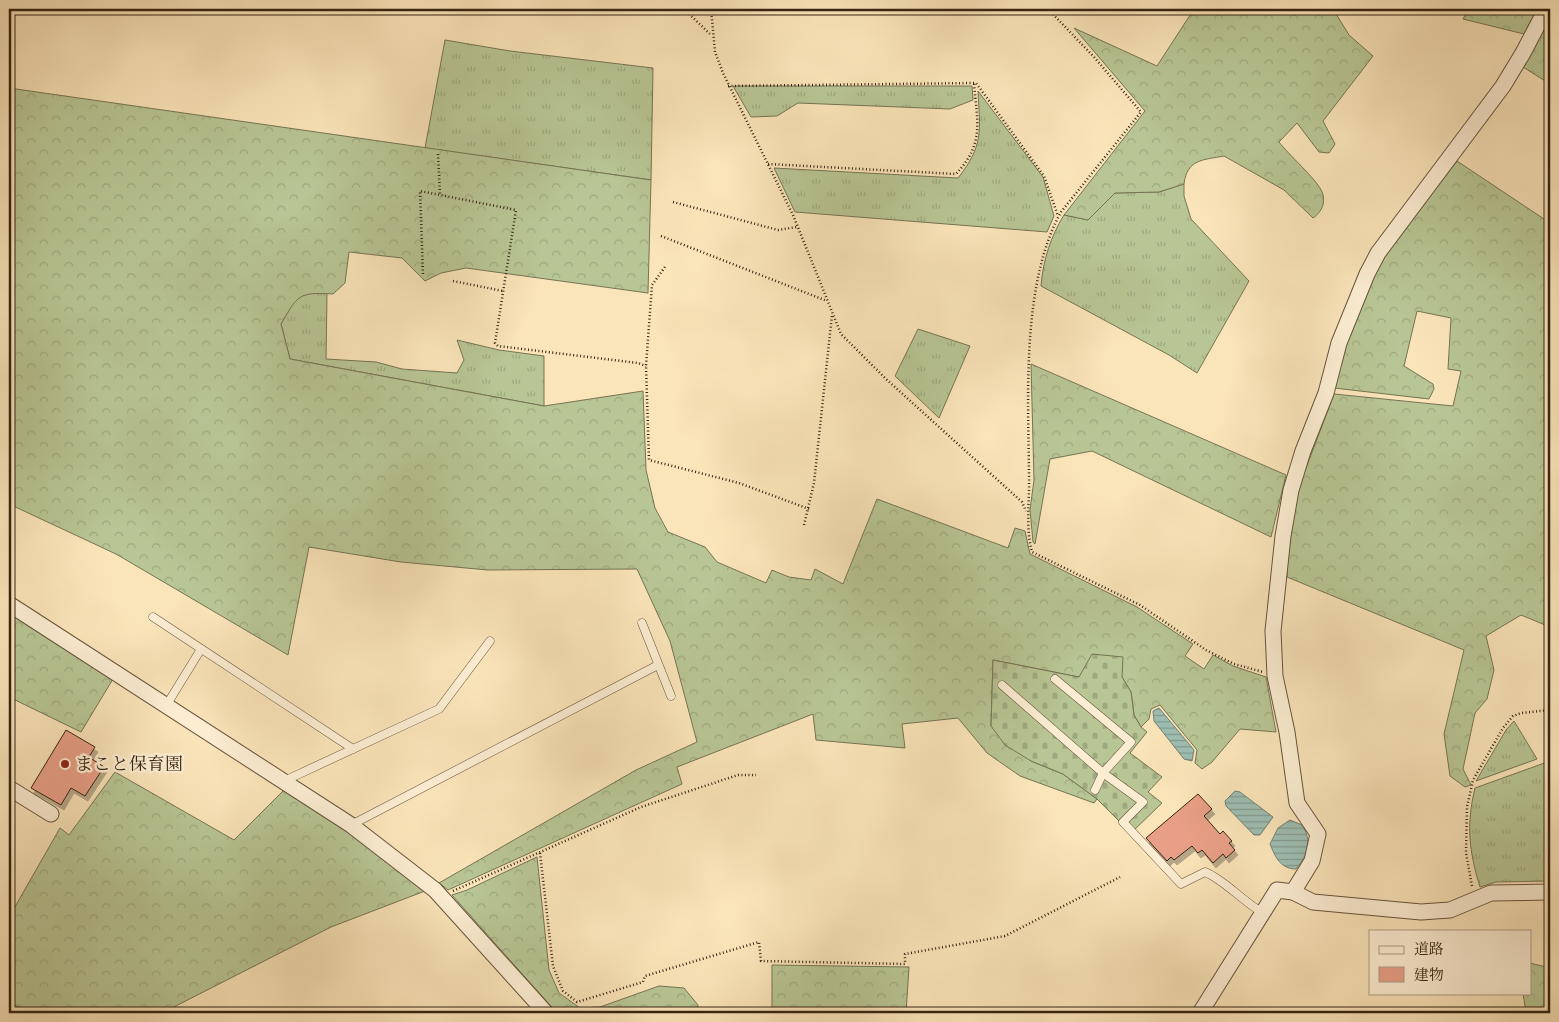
<svg xmlns="http://www.w3.org/2000/svg" width="1559" height="1022" font-family="Alegreya,'Noto Serif JP',serif">
<defs>
<pattern id="grass-tufts" width="24" height="20" patternUnits="userSpaceOnUse" patternTransform="scale(1.25)"><rect width="24" height="20" fill="#b8c594"/><path d="M3 7l-1-3M5 7V3M7 7l1-3M15 17l-1-3M17 17v-4M19 17l1-3" fill="none" stroke="#9fa97f"/></pattern>
<pattern id="forest-crowns" width="20" height="18" patternUnits="userSpaceOnUse" patternTransform="scale(1.25)"><rect width="20" height="18" fill="#b8c594"/><path d="M2 6a3 3 0 1 1 6 0M12 15a3 3 0 1 1 6 0" fill="none" stroke="#9fa97f"/></pattern>
<pattern id="cemetery-stones" width="16" height="16" patternUnits="userSpaceOnUse" patternTransform="scale(1.25)"><rect width="16" height="16" fill="#b8c594"/><path d="M2 7V4a2 2 0 0 1 4 0v3zM10 15v-3a2 2 0 0 1 4 0v3z" fill="#9fa97f"/></pattern>
<pattern id="water-rules" width="6" height="5" patternUnits="userSpaceOnUse" patternTransform="scale(1.25)"><rect width="6" height="5" fill="#9ebeb2"/><path d="M0 2.5h6" fill="none" stroke="#829a90"/></pattern>
<filter id="shadow"><feDropShadow dx="3" dy="5" stdDeviation="0" flood-color="#0004"/></filter>
</defs>
<rect width="100%" height="100%" fill="#fae4b9"/>
<filter id="stains"><feTurbulence type="fractalNoise" baseFrequency=".004" numOctaves="4"/><feColorMatrix values="0 0 0 0 .2 0 0 0 0 .09 0 0 0 0 .02 0 0 0 .5 -.17"/></filter>
<radialGradient id="worn" r=".72"><stop offset=".6" stop-color="#630" stop-opacity="0"/><stop offset="1" stop-color="#630" stop-opacity=".3"/></radialGradient>
<!-- grass -->
<g fill="url(#grass-tufts)" stroke="#767454">
<path d="M445 40 510 51 653 68 651 180 425 148Z"/>
<path d="M733 86H972L973 100 950 109 798 103 777 116 751 117Z"/>
<path d="M978 91 1043 177 1054 216 1047 232 795 212 774 168 958 178C984 145 980 131 978 91Z"/>
<path d="M1184 184V196L1191 219 1249 281 1197 373 1169 355 1041 286C1043 260 1051 236 1064 215L1088 220 1115 193 1159 192Z"/>
<path d="M311 293H327L326 359 376 362 402 369 457 373 464 360 457 340 499 350 544 356V406L290 359 281 324 296 298Z"/>
<path d="M918 329 970 346 939 418 895 376Z"/>
<path d="M1514 721 1537 759 1476 781 1506 730Z"/>
<path d="M1550 761V881L1496 882 1480 887C1469 851 1466 825 1475 788Z"/>
</g>
<!-- forest -->
<g fill="url(#forest-crowns)" stroke="#767454">
<path d="M1194 9H1333L1349 35 1373 56 1323 121 1335 144 1329 153 1319 152 1297 123 1279 142C1288 154 1316 179 1321 190 1327 201 1322 212 1313 218L1284 190 1224 156C1203 160 1187 159 1184 184L1159 192 1115 193 1088 220 1064 215 1145 111 1074 28 1157 66Z"/>
<path d="M1468 9H1537L1524 34 1463 19Z"/>
<path d="M1550 15V84L1523 67Z"/>
<path d="M9 88 651 180 648 293 466 268 441 273 425 281 402 258 349 252 345 283 333 294C298 292 298 295 281 324L290 359 544 406 643 391 646 470 655 508 668 532 705 547 717 562 766 583 772 570 789 577 811 580 815 569 843 584 877 499 1008 548 1015 528 1025 531 1030 554 1137 607 1193 644 1185 656 1204 669 1213 655 1233 666 1266 677 1276 732 1240 729 1212 762 1202 769 1195 763 1197 750 1160 705 1151 709 1149 719 1141 727 1134 715 1131 692 1122 677H1079L993 660 991 726 1031 761 1063 774 1097 799 1094 803 1020 776 987 753 958 718 902 724 905 748 816 740 813 714 677 767 682 784 448 890 439 883 636 770 697 742 670 641 637 569 488 570 401 562 309 547 288 655 116 554 9 504Z"/>
<path d="M1457 161 1550 223V627L1521 615 1486 636 1494 670 1487 699 1475 713 1463 769 1471 785 1465 787 1450 776 1444 734 1464 650 1287 577 1288 536 1300 484 1334 394 1453 406 1461 371 1448 369 1451 318 1417 311 1404 366 1433 384 1434 389 1429 399 1334 388C1344 342 1359 295 1384 255 1405 222 1433 192 1457 161Z"/>
<path d="M1031 364 1286 475 1271 537 1092 451 1050 459 1035 544 1033 542 1030 510 1034 480Z"/>
<path d="M9 611 113 679 81 732 9 697Z"/>
<path d="M115 772 234 840 284 790 347 831 425 891 331 927 162 1013H29L9 1002V911L12 912 60 828 69 835Z"/>
<path d="M537 857 549 970 559 993 580 1008 600 1007 659 986 684 988 698 1005 697 1013H557L452 895 467 890Z"/>
<path d="M1530 963 1550 968V1013H1526L1523 993H1530Z"/>
<path d="M772 965 909 967 906 1013H772Z"/>
</g>
<!-- cemetery -->
<path fill="url(#cemetery-stones)" stroke="#767454" d="M1092 654 1123 657 1122 677 1131 692 1134 715 1141 727 1147 732 1130 753 1162 777 1148 792 1162 803 1131 833 1097 799 1063 774 1031 761 1005 745 991 726 993 660 1079 677Z"/>
<!-- water -->
<g fill="url(#water-rules)" stroke="#748072">
<path d="M1159 708 1194 750 1192 761 1184 759 1154 721 1153 711Z"/>
<path d="M1235 791 1240 792 1273 817 1260 835H1254L1226 806 1225 801Z"/>
<path d="M1290 820 1302 825C1313 841 1307 856 1296 869 1280 869 1275 856 1270 844L1278 828Z"/>
</g>
<!-- building -->
<g fill="#e99f87" stroke="#352413" filter="url(#shadow)">
<path d="M66 730 95 747 89 757 104 767 85 796 71 788 61 805 31 788Z"/>
<path d="M1198 794 1212 809 1204 816 1220 834 1223 831 1232 841 1229 843 1235 850 1226 858 1223 854 1213 863 1202 850 1198 853 1192 846 1174 860 1171 857 1167 861 1146 838Z"/>
</g>
<g fill="none" stroke-linecap="round" stroke-linejoin="round">
<!-- lane casing -->
<g stroke="#66543c" stroke-width="9">
<g id="lane">
<path d="M153 617 353 749"/>
<path d="M642 623 671 696"/>
<path d="M1055 679 1131 742 1103 773 1095 790"/>
<path d="M1002 685 1103 773 1143 802 1123 822 1181 884 1205 872C1226 881 1242 901 1263 913"/>
<path d="M166 706 201 649"/>
<path d="M284 781 439 709 490 641"/>
<path d="M351 825 658 665"/>
</g>
</g>
<!-- street casing -->
<g stroke="#66543c" stroke-width="17">
<g id="street">
<path d="M9 604 351 825 435 890 546 1013"/>
<path d="M9 788 51 814"/>
<path d="M1293 892 1313 902 1421 912 1450 910 1491 893 1550 892"/>
<path d="M1200 1013 1277 890 1293 892 1312 861 1318 834 1297 803 1287 732 1275 676 1273 631 1283 536 1291 490 1303 451 1326 393 1339 343 1367 274 1378 253 1503 86 1523 53 1546 9"/>
</g>
</g>
<!-- path -->
<g stroke="#352413" stroke-width="2.5" stroke-dasharray="1 2.5" stroke-linecap="butt">
<path d="M684 9 711 35"/>
<path d="M711 9 715 52 723 73 793 215 841 334 886 379 1022 502 1026 511"/>
<path d="M1048 9 1094 57 1141 112 1061 212C1022 282 1028 393 1029 473 1030 500 1025 525 1032 552L1140 605 1206 650 1234 664 1263 672"/>
<path d="M728 86 976 83 1044 176 1058 216"/>
<path d="M438 154 440 195"/>
<path d="M768 164 956 174C985 143 977 122 974 83"/>
<path d="M673 202 778 230 797 227"/>
<path d="M661 236 827 301"/>
<path d="M665 267 652 285 646 366 649 460 739 483 809 509"/>
<path d="M423 274 420 191 516 210 495 343 498 346 638 363 646 366"/>
<path d="M453 281 503 291"/>
<path d="M804 525 814 483 832 315"/>
<path d="M540 853 553 966 563 991 577 1002 643 982 645 976 759 942 761 961 905 964V954L1005 936 1120 877"/>
<path d="M1472 886 1466 853 1467 807 1473 780 1503 728 1513 716 1521 713 1550 710"/>
<path d="M453 891 641 807 738 775H756"/>
</g>
<!-- lane -->
<use href="#lane" stroke="#fcedd2" stroke-width="8"/>
<!-- street -->
<use href="#street" stroke="#fcedd2" stroke-width="15"/>
</g>
<!-- markers -->
<circle fill="#8f2418" stroke="#fcedd2" stroke-width="2" cx="65" cy="764" r="5"/>
<g text-anchor="middle" stroke-width="5" stroke-linejoin="round" paint-order="stroke">
<!-- poi labels -->
<g font-size="18" fill="#352413" stroke="#fcedd2" text-anchor="start">
<text x="75" y="770">まこと保育園</text>
</g>
</g>
<!-- margin -->
<rect width="1559" height="1022" fill="none" stroke="#fae4b9" stroke-width="30"/>
<rect x="10" y="10" width="1539" height="1002" fill="none" stroke="#352413" stroke-width="2.5"/>
<rect x="15" y="15" width="1529" height="992" fill="none" stroke="#352413"/>
<!-- legend -->
<rect x="1369" y="930" width="162" height="65" fill="#fcedd2" stroke="#ac9d86"/>
<rect x="1379" y="946" width="25" height="8" fill="#fcedd2" stroke="#ac9d86"/>
<text x="1414" y="954" font-size="15" fill="#352413">道路</text>
<rect x="1379" y="967" width="25" height="15" fill="#e99f87" stroke="#ac9d86"/>
<text x="1414" y="980" font-size="15" fill="#352413">建物</text>
<rect width="100%" height="100%" filter="url(#stains)"/>
<rect width="100%" height="100%" fill="url(#worn)"/>
</svg>
